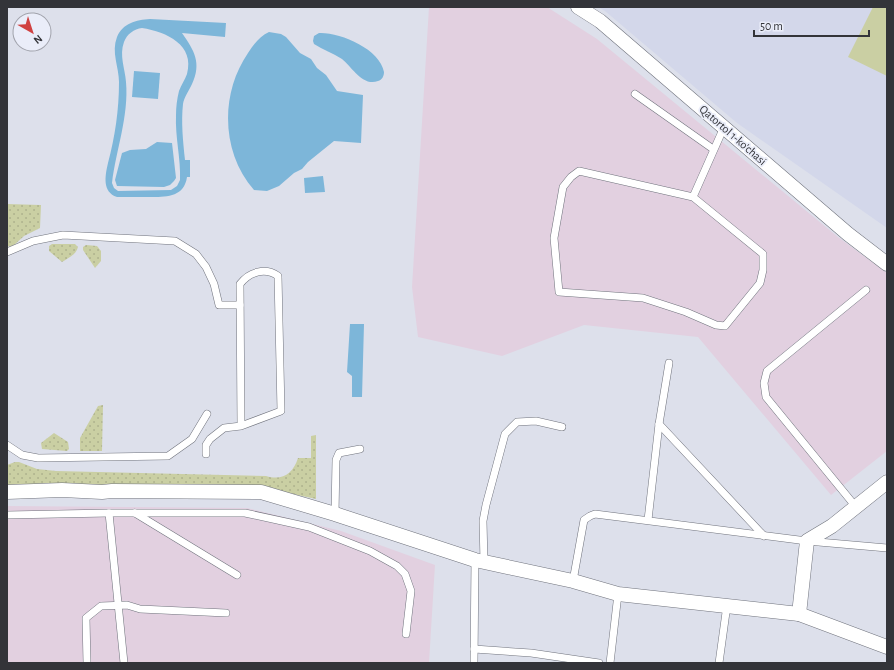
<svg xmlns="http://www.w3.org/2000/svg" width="894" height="670" font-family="'Alegreya Sans',sans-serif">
<defs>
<pattern id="grass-dots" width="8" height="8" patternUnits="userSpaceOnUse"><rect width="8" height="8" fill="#cacfa3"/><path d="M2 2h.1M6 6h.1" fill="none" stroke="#aeb28d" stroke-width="1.8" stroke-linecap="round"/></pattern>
</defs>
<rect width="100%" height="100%" fill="#dde0eb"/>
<!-- built -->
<path fill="#d3d7ea" d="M598 7H887V228L737 123 605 11Z"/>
<!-- medical -->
<g fill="#e2d0e0">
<path d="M429 7H547L597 39 838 237 887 273V451L831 495 698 337 584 325 502 356 418 337 412 287Z"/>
<path d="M7 506 247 508 341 531 435 565 429 663H7Z"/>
</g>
<!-- grass -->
<g fill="url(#grass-dots)">
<path d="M7 204 41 205 40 228 24 236 12 247 7 246Z"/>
<path d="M52 244H75L78 247C76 255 68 258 62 262L49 251V246Z"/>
<path d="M86 245 97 246 101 251V261L95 268 83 250V247Z"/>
<path d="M103 405 102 451H80V438L98 406Z"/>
<path d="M54 433 68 442 69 449 67 451 42 449 41 443Z"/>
<path d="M316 435V499L256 486 7 485V465L15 462H19L37 469 56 471 266 476C282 481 293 474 298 458H311V436Z"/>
</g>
<!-- garden -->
<path fill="#cacfa3" d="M873 7H887V76L848 57Z"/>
<!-- water -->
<g fill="#7db6d9" fill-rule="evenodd">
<path d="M150 19 226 23 225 37 182 33C194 50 202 63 192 84 189 91 184 97 183 104 181 122 183 141 185 160H190V177H187C184 198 165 197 148 197 137 197 127 197 117 197 102 192 105 176 108 163 115 137 119 110 119 82 119 67 111 52 117 37 123 23 136 20 150 19ZM142 28C167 32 195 45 187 74 185 80 181 85 179 91 177 99 176 107 176 115 175 137 181 159 180 180L177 186 171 190 118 191 114 188 112 183C116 150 129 116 126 82 125 69 119 55 124 42 127 34 134 29 142 28Z"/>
<path d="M269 32 281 34 286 37 300 53 311 59 317 68 326 75 337 91 363 95 361 143 334 141 308 162 302 169 294 173 279 186 267 191 254 190C221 152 220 94 248 53 253 45 260 36 269 32Z"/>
<path d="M319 33C340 32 380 49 384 72 384 76 382 80 378 81 363 87 352 67 342 59 333 53 323 50 314 44L313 41 314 36Z"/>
<path d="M134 71 160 73 158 99 132 97Z"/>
<path d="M157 142 172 143 176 178 174 181 170 185 164 187 117 186 115 180 122 153 130 150 146 149Z"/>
<path d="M323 176 325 192 305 193 304 178Z"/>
<path d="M350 324H364L362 397H352V376L347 372Z"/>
</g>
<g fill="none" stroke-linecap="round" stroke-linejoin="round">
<!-- lane casing -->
<g stroke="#70737d" stroke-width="8">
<g id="lane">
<path d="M635 94 713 149"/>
<path d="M693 197 763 254V270L760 283 725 326 716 325 686 312 643 298 559 292 554 238 563 187 571 177 579 171 693 197 724 127"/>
<path d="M7 252 33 241 63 235 175 241 196 254 206 267 214 284 219 305H240"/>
<path d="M659 424 764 536"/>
<path d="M7 445 22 455 38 458 168 456 192 439 207 414"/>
<path d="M206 454V445L210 439 224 428 241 426 281 411 278 276C265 267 249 272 240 284L241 426"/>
<path d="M856 507 766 397 764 383 767 371 866 290"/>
<path d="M109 513 124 663"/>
<path d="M135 513 237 575"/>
<path d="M335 514 336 460 339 453 360 449"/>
<path d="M7 515 109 513H245L309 527 370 551 397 566 405 574 411 591 406 634"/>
<path d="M648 520 659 424 669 363"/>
<path d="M484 562 483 521 486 505 505 434 517 422 536 421 562 427"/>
<path d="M573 581 584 520 590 516 595 514 807 541 887 548"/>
<path d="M474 649 531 653 599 663"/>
<path d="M87 663 86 618 101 606 127 605 140 609 226 613"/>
<path d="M474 663 475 560"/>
<path d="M610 663 618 594"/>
<path d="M719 663 727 605"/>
</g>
</g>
<!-- street casing -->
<g stroke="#70737d" stroke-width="15">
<g id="street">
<path d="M578 7 600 21 848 234 887 264"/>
<path d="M7 492 62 490 102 492 112 491 261 492 335 514 475 560 573 581 618 594 799 614 887 647"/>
<path d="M799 614 807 541 832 526 887 482"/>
</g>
</g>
<!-- lane -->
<use href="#lane" stroke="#fff" stroke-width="7"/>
<!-- street -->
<use href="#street" stroke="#fff" stroke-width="14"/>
</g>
<g text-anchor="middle" stroke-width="3.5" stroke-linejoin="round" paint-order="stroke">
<!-- street labels -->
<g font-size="12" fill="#333439" stroke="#eaedf9">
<text transform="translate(733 135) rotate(41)" y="4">Qatortol 1-ko'chasi</text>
</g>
</g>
<!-- border -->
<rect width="894" height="670" fill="none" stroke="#333439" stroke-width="16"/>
<!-- north arrow -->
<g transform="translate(32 32) rotate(141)"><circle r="19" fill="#eaedf9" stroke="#a1a3ac"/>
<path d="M0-3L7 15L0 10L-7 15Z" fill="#d04141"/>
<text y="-6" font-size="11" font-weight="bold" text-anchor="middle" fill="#333439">N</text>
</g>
<!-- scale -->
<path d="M754 30v6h115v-6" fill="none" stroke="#333439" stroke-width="2"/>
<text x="760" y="30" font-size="12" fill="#333439" stroke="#eaedf9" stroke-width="3" paint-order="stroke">50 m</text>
</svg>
